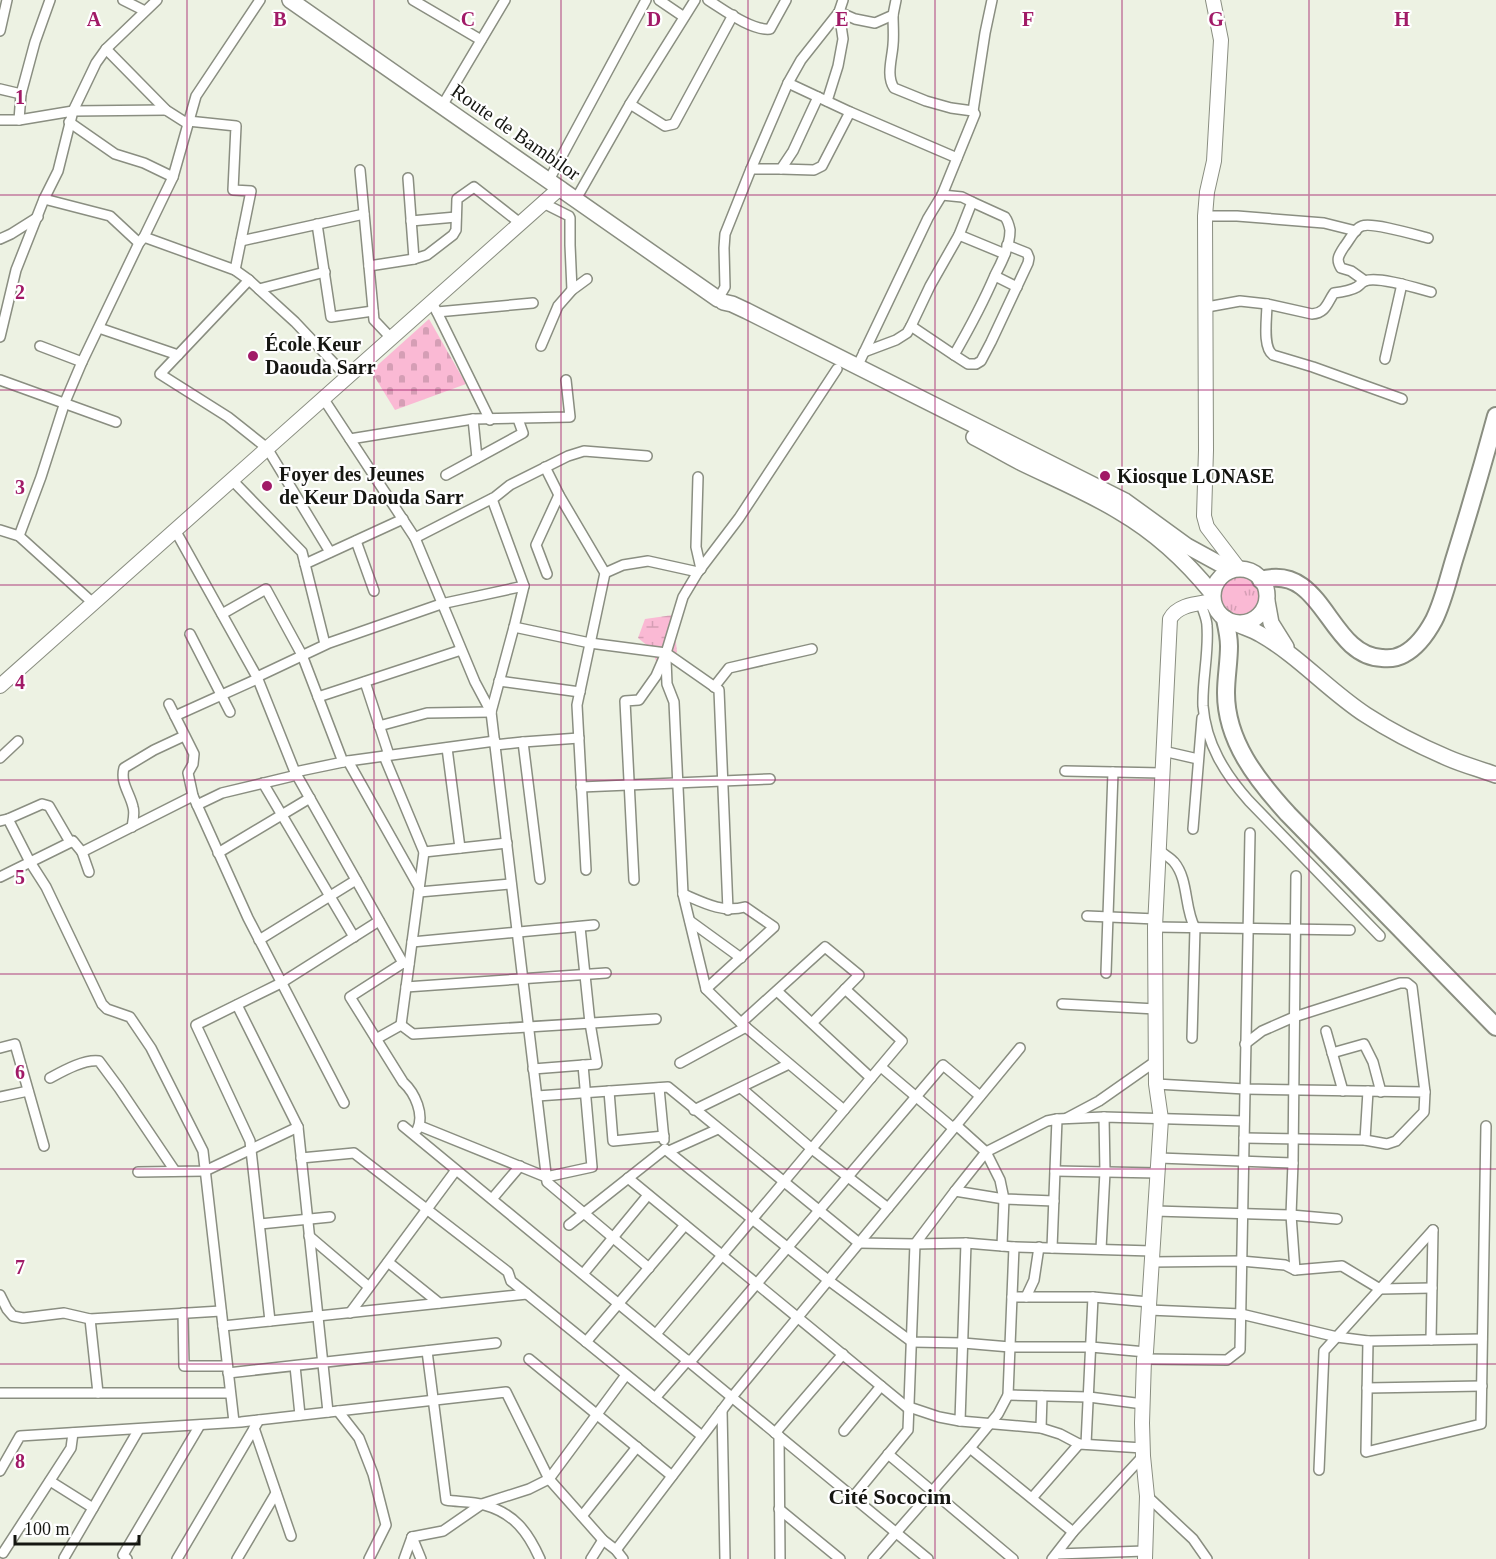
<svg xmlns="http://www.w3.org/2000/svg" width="1496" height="1559" font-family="'Times New Roman',serif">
<defs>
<pattern id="grass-tufts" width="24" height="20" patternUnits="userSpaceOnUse" patternTransform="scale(1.5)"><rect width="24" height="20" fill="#fab9d4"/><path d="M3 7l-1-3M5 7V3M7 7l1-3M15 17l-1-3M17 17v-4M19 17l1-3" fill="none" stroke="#d59eb5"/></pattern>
<pattern id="wetland-marsh" width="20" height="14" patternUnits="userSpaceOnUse" patternTransform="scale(1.5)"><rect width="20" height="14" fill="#fab9d4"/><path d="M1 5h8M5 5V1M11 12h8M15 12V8" fill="none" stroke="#d59eb5"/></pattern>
<pattern id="cemetery-stones" width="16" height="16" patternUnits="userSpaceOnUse" patternTransform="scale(1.5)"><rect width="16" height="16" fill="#fab9d4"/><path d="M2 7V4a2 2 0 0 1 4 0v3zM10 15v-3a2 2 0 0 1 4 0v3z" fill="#d59eb5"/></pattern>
</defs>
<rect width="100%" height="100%" fill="#edf2e3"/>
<!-- grass -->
<circle fill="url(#grass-tufts)" cx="1240" cy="596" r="23"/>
<!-- wetland -->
<path fill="url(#wetland-marsh)" d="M673 615 677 652 668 663 657 664 655 658 654 650 649 647 638 638 645 619Z"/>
<!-- cemetery -->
<path fill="url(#cemetery-stones)" d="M429 319 466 384 395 410 371 371Z"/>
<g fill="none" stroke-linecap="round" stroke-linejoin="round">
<!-- street casing -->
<g stroke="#8a8e81" stroke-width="12">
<g id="street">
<path d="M123 0 145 11"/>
<path d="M413 0 481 40"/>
<path d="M659 0 684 17"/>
<path d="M708 0C724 10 752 31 770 29L786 0"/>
<path d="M839 12 855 19 875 23 893 15 896 0"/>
<path d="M0 31 7 0"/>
<path d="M106 49 166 110 188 124"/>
<path d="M788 83 850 112 957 158"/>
<path d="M0 89 21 94"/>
<path d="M827 101 838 66 843 39 839 12"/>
<path d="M630 104 695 0"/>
<path d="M442 106 505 0"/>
<path d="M973 111 985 33 992 0"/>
<path d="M0 120H19L73 111 166 110"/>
<path d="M19 120 21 94 35 42 50 0"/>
<path d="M188 121 236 126 233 190 251 191 235 270"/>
<path d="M69 122 115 154 144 163 173 177"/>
<path d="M751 169H781L793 151 818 97"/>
<path d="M781 169 814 170 822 166 850 112"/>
<path d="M360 170 374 320 391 338"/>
<path d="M408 178 414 259"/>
<path d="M549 180 646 0"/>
<path d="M44 199 110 216 139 243"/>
<path d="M576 199 630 104 665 126 674 124 733 15"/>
<path d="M543 203 569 216 570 218V245L572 290"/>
<path d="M1205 216H1237L1324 223 1356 231"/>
<path d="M411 221 456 217"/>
<path d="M317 224 331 317 373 311"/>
<path d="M959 235 1005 254"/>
<path d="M144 237 235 270 249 280 295 322 347 377"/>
<path d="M0 239 11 234 38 217"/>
<path d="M241 241 364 214"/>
<path d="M369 266 414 259 427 255 453 235 456 230 457 199 474 187 520 223"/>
<path d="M995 276 1017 287"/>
<path d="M249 280 160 374 228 417 267 448 330 552"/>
<path d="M1365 281 1351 271 1341 268C1336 260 1338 256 1344 247 1349 241 1355 228 1362 226 1372 222 1416 235 1428 238"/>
<path d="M259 289 325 272"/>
<path d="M718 299 725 287 724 248 725 234 751 169 788 83 801 60 839 12 843 0"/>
<path d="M432 302 490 420"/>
<path d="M1267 304C1267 318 1262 347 1273 355L1313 367 1402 399"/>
<path d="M1207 307 1240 301 1267 304 1312 314C1326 313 1327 303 1334 293 1342 292 1350 291 1357 287 1360 285 1362 282 1365 281 1378 276 1416 288 1431 292"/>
<path d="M437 312 533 303"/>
<path d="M911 326 954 355C969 329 983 303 995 275 1002 262 1010 246 1010 230 1009 225 1008 221 1005 217L972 202"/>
<path d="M99 328 178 355"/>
<path d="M0 337 16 270 44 199 58 171 73 111 96 63 106 49 157 0"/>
<path d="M40 346 82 362"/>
<path d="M541 346 558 306 572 290 587 279"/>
<path d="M864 352 896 340 907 333 911 326 930 286 959 235 972 202 962 197 942 195"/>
<path d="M954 355 968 364H976L981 361 991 342 1028 263 1029 258 1027 253 1007 245"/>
<path d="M1385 359 1402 284"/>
<path d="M857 367 928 218 942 195 975 114 973 111 951 108 926 101 894 88C886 76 892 59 893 45 894 35 893 25 893 15"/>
<path d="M0 380 116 422"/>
<path d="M323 398 415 538 475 682 491 712"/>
<path d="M473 419 477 458"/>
<path d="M350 439 473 419 570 417 566 380"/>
<path d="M545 467 559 495 605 573 577 705 586 870"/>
<path d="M446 475 523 433 518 419"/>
<path d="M698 477 696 547 701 569"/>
<path d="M232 480 302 552 325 644"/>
<path d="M492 499 524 586 514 627 491 712 547 1182 649 1268"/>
<path d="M0 530 19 536 93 603"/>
<path d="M175 530 257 677 295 772 403 963"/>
<path d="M19 536 41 477 65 402 82 362 139 243 144 237 173 177 196 96 260 0"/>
<path d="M415 538 495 497 510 485 568 456 584 451 647 456"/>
<path d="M356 541 374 591"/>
<path d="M305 564 403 519"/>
<path d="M605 573 623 565 648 561 698 572"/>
<path d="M547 574 536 545 559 495"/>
<path d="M1201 604C1203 611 1207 619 1207 626 1209 653 1202 680 1203 706 1206 744 1225 774 1249 801L1380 936"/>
<path d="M222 614 266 589 302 655 343 762"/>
<path d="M514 627 590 643 666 653 719 690 728 910"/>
<path d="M190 634 230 712"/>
<path d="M666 660 667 684 674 702 683 894 706 989 741 1023 844 1110"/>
<path d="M257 677 329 643 441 604 524 586"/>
<path d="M499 681 580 692"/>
<path d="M365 682 389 755"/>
<path d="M714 687 729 668 812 649"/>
<path d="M318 697 461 650"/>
<path d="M169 704 194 754 193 764 188 773 193 796 248 918 344 1103"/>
<path d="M175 716 257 679"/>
<path d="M379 726 427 713 491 712"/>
<path d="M523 742 540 879"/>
<path d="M495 745 523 742 579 738"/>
<path d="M447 748 460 848"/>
<path d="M1163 751 1198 759"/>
<path d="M384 756 424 852 401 1025"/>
<path d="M0 758 18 741"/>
<path d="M348 761 419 887"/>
<path d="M1065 771 1162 773"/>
<path d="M295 772 348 761 495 741"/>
<path d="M263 783 354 937"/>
<path d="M581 787 770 779"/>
<path d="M197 805 222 793 297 775"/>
<path d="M8 819 30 862 46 887 102 1004 107 1009 130 1017 151 1048 203 1151 234 1422"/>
<path d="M0 821 8 819 42 804 49 806 70 842"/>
<path d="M132 827C133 821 135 813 133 807 130 793 120 783 124 768L154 750 184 736"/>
<path d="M1193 829 1202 718"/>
<path d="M1159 850C1163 854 1171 858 1174 862 1189 880 1184 908 1195 928L1192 1038"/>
<path d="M424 852 507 843"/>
<path d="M218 853 310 798"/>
<path d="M89 872 82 852 193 796"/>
<path d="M0 877 73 841 82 852"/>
<path d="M634 880 625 701 639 700 656 676 666 653 683 597 698 572 739 518 837 369"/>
<path d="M419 892 511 884"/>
<path d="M683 894C704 903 722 913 745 907L774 927 706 989"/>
<path d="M1087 916 1156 919"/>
<path d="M690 921 741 958"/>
<path d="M1155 927 1350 930"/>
<path d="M259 940 356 880"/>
<path d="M412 942 594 925"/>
<path d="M409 964 403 963 350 997 403 1082C415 1093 425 1115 417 1130"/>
<path d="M1106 973 1113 772"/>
<path d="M406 987 606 973"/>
<path d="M777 991 871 1078"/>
<path d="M1062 1004 1156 1009"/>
<path d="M237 1005 298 1127 328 1412"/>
<path d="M741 1023 825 947 859 975 812 1023"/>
<path d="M401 1025 413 1034 656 1019"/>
<path d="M1326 1031 1343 1091"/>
<path d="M376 1039 401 1025"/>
<path d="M1245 1044 1262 1031 1294 1017 1400 983H1407L1412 987 1425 1092"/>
<path d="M0 1048 15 1044 44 1146"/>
<path d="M1332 1053 1364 1044 1373 1062 1381 1092"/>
<path d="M680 1063 746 1027"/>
<path d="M881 1067 953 1128"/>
<path d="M533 1069 597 1064 590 1023 580 927"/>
<path d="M50 1078C63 1071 84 1059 99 1061L119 1088 175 1171"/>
<path d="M1156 1084 1245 1089 1425 1092 1424 1112 1396 1141 1387 1144 1365 1140 1244 1138"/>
<path d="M659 1088 664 1140"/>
<path d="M741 1088 812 1149 888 1208"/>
<path d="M609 1091 613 1141 664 1136"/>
<path d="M537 1096 668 1087 859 1243 915 1244 966 1243 1014 1247 1152 1251"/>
<path d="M0 1097 28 1091"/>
<path d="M694 1110 789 1064"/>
<path d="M1067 1118 1099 1101 1156 1061"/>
<path d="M1057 1119 1104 1117 1244 1121"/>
<path d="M956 1125 986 1152 1000 1180 1004 1199 1002 1246"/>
<path d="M403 1126 928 1559"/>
<path d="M420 1126 546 1177 592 1167 583 1065"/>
<path d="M1365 1140 1368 1091"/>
<path d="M665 1149 828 1280 912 1342 963 1343 1010 1347H1091L1146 1352"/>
<path d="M669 1151 718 1129"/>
<path d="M301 1158 354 1153 508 1272 511 1281 702 1436"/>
<path d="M1159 1158 1293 1163"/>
<path d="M1055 1171 1158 1173"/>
<path d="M138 1172 205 1171 298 1127"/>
<path d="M628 1178 909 1409"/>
<path d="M955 1191 1004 1199 1054 1201"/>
<path d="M492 1199 520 1166"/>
<path d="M1155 1211 1291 1215 1337 1219"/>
<path d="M260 1224 330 1217"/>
<path d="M569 1225 665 1149"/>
<path d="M309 1236 369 1287"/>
<path d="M1101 1249 1105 1172 1104 1117"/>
<path d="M388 1262 439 1303"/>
<path d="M1152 1262 1241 1261 1285 1265 1295 1270 1342 1266 1380 1289 1432 1288"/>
<path d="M1295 1270 1291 1215 1293 1163 1296 876"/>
<path d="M583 1274 648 1195"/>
<path d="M0 1295 7 1309 13 1316 23 1318 64 1313 90 1319 221 1311"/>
<path d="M1012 1297H1093L1149 1302"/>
<path d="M1026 1297 1034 1280 1039 1247"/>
<path d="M1149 1310 1241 1314 1337 1337 1368 1341 1482 1339"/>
<path d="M183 1313 184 1366H227"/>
<path d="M350 1313 456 1170"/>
<path d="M90 1319 98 1393"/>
<path d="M270 1321 250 1141 196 1025 281 983 379 921"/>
<path d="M223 1326 527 1294"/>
<path d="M656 1334 902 1041 845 989"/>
<path d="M1431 1340 1433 1230"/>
<path d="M1368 1341 1366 1452 1481 1424 1486 1126"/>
<path d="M586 1342 685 1225"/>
<path d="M427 1351 446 1500C458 1502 472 1501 484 1505 514 1513 528 1532 540 1559"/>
<path d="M529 1359 672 1476"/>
<path d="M1144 1359 1227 1360 1240 1350 1250 833"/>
<path d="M690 1362 943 1065 980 1096"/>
<path d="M295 1366 300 1415"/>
<path d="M228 1373 496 1343"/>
<path d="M1367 1388 1482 1386"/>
<path d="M0 1393H230"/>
<path d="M1008 1395 1089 1397 1143 1404"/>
<path d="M655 1398 688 1360"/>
<path d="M909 1407 939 1417 960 1421 966 1243"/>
<path d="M722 1410 725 1559"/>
<path d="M338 1411 359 1438 373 1474 386 1525 369 1559"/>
<path d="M960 1421 1041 1428 1060 1434 1079 1444"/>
<path d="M254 1428 291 1536"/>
<path d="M1041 1428 1042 1396"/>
<path d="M844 1431 881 1386"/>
<path d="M775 1433 843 1354"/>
<path d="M779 1436 780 1559"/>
<path d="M1086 1444 1093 1297"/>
<path d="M970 1448 1073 1532"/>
<path d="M888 1454 1013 1559"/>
<path d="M1319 1470 1324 1351 1433 1230"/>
<path d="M0 1471 20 1436 241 1422 506 1392 549 1479 603 1540 616 1550 623 1559"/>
<path d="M50 1481 93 1508"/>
<path d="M1147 1496 1193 1539 1207 1559"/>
<path d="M853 1497 908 1430 915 1244 955 1191 986 1152 1047 1121 1057 1119 1052 1248"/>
<path d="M1032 1498 1079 1444 1143 1448"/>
<path d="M779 1509 840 1559"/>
<path d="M582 1516 637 1447"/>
<path d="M412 1537 443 1531 482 1504 529 1489 549 1479 626 1375"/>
<path d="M412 1537 421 1559"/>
<path d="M616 1550 732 1397 1020 1048"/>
<path d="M3 1553 71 1448 73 1433"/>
<path d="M1057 1554 1145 1551"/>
<path d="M64 1558 139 1429"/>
<path d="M127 1559 123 1555 200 1425"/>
<path d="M177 1559 259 1420"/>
<path d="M237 1559 276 1493"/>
<path d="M404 1559 412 1537"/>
<path d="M591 1559 603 1540"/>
<path d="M873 1559 970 1448 998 1414 1008 1395 1014 1247"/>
<path d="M1052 1559 1073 1532 1143 1456"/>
</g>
</g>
<!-- secondary casing -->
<g stroke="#8a8e81" stroke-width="16">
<g id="secondary">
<path d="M1213 0 1221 40 1214 161 1207 192 1205 216 1206 450 1204 516 1207 527 1239 569"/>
<path d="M0 686 560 188"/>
<path d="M1145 1559 1147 1496 1143 1456 1142 1423 1144 1359 1146 1352 1161 1119 1156 1084 1155 927 1170 619C1178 604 1198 604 1213 601"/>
</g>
</g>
<!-- primary casing -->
<g stroke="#8a8e81" stroke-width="18">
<g id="primary">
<path d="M290 0 718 299"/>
<path d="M723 302 732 304 747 311 1125 501 1187 546 1231 570"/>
<path d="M974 437C990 445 1006 455 1022 463 1055 479 1089 493 1120 512 1156 533 1186 561 1212 593"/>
<circle cx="1240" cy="596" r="27"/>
<path d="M1267 601 1271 623 1286 647"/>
<path d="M1235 623C1243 627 1252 629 1260 634 1299 656 1329 691 1366 715 1392 732 1420 746 1448 758 1464 765 1480 769 1496 775"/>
</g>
</g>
<!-- highway casing -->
<g stroke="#8a8e81" stroke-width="20">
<g id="highway">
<path d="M1261 580C1324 562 1328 656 1382 658 1390 659 1397 658 1404 654 1417 647 1427 633 1434 620 1443 602 1448 580 1454 560 1469 512 1483 464 1496 416"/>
<path d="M1225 619C1227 628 1229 637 1229 646 1229 662 1226 677 1226 693 1226 741 1257 780 1288 814L1496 1027"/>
</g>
</g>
<!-- street -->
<use href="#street" stroke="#fff" stroke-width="9"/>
<!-- secondary -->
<use href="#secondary" stroke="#fff" stroke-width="14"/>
<!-- primary -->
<use href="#primary" stroke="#fff" stroke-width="15"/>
<!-- highway -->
<use href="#highway" stroke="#fff" stroke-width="16"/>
</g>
<!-- grid -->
<path fill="none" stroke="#a11a67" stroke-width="1.5" stroke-opacity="0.55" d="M187 0V1559M374 0V1559M561 0V1559M748 0V1559M935 0V1559M1122 0V1559M1309 0V1559M0 195H1496M0 390H1496M0 585H1496M0 780H1496M0 974H1496M0 1169H1496M0 1364H1496"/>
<!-- markers -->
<g fill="#a11a67" stroke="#fff" stroke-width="2">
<circle cx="253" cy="356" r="6"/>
<circle cx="1105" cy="476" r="6"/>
<circle cx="267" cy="486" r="6"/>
</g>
<g text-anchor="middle" stroke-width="4.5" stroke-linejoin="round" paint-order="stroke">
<!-- street labels -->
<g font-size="20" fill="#151611" stroke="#fff">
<text transform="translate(516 132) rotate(35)" y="7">Route de Bambilor</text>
</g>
<!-- poi labels -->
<g font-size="20" font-weight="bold" fill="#151611" stroke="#fff" text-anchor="start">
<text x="265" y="351">École Keur<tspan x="265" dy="23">Daouda Sarr</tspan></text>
<text x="279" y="481">Foyer des Jeunes<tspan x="279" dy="23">de Keur Daouda Sarr</tspan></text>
<text x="1117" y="483">Kiosque LONASE</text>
</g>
<!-- quarter labels -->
<g font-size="22" font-weight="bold" fill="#151611" stroke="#fff">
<text x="890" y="1504">Cité Sococim</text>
</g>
</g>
<g font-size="20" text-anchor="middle" font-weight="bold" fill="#a11a67" stroke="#fff" stroke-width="4.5" stroke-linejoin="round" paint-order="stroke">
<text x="94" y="26">A</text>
<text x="280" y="26">B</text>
<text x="468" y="26">C</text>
<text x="654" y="26">D</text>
<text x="842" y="26">E</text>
<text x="1028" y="26">F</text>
<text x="1216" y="26">G</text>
<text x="1402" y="26">H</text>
<text x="20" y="104">1</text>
<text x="20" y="299">2</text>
<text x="20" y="494">3</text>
<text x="20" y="689">4</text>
<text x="20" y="884">5</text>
<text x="20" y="1079">6</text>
<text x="20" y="1274">7</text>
<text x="20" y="1468">8</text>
</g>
<!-- scale -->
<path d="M15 1535v9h124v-9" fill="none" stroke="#151611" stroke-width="3"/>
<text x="24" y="1535" font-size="18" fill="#151611" stroke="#ffffff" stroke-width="4.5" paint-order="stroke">100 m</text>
</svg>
